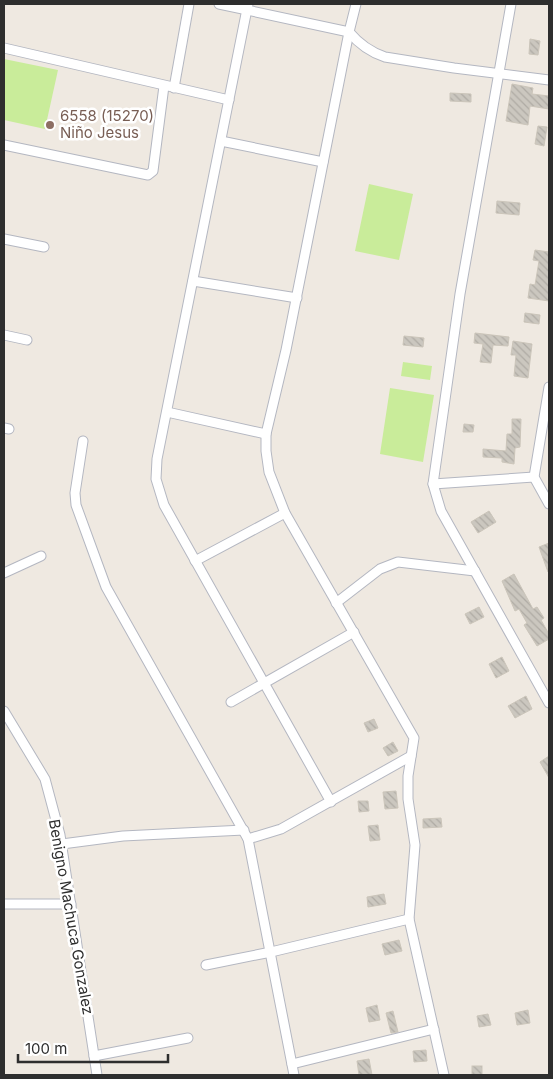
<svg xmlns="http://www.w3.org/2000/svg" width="553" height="1079" font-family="Inter,sans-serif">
<defs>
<pattern id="building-back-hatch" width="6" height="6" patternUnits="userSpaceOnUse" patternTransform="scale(1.25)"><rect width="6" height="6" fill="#cbc7bf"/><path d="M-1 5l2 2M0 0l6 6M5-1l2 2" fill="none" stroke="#afaba4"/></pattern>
</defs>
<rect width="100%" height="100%" fill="#efe9e1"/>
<!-- pitch -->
<g fill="#c9ec9a">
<path d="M4 59 58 70 45 129 4 120Z"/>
<path d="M369 184 413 194 399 260 355 251Z"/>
<path d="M403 362 432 366 430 380 401 376Z"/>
<path d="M390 388 434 395 423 462 380 454Z"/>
</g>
<!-- building -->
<g fill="url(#building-back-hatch)" stroke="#cbc5ba">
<path d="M530 39 540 41 538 55 529 54Z"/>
<path d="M512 84 533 88 532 94 549 96V109L530 106 528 125 506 121Z"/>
<path d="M450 93 471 94V102L450 101Z"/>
<path d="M538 126 547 127 544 146 535 144Z"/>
<path d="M497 201 520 203 519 215 496 213Z"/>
<path d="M535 250 549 252V301L528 298 530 284 535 285 539 261 533 260Z"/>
<path d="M525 313 540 315 539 324 524 322Z"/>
<path d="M475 333 509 337 508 346 493 345 491 363 480 362 483 344 474 343Z"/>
<path d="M404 336 424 338 423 347 403 345Z"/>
<path d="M513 341 532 344 528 378 514 376 516 355H511Z"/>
<path d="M512 419H521L520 447 515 448 514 464 502 462V458L483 457V449L506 451 507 434H512Z"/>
<path d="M464 424 474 425 473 432H463Z"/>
<path d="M489 511 496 522 478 533 471 522Z"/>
<path d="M549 543V572H548L539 547Z"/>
<path d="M514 574 533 609 537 607 544 618 541 620 549 634V639L537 646 524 625 527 623 519 609 515 611 502 581Z"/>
<path d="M479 607 484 617 470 624 465 614Z"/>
<path d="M502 657 509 671 496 678 489 664Z"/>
<path d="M526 696 532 709 515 718 508 706Z"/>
<path d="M374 719 378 728 368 732 364 723Z"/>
<path d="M393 742 398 751 388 756 383 748Z"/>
<path d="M549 756V778L540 762Z"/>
<path d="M396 791 398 808 385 809 383 792Z"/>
<path d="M358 801H368L369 811 359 812Z"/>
<path d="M441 818 442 827 423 828V819Z"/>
<path d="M378 825 380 840 370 841 368 826Z"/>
<path d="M384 894 386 904 368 907 367 897Z"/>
<path d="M399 940 402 951 385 955 382 944Z"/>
<path d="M377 1005 380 1020 369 1022 366 1008Z"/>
<path d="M528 1010 530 1023 517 1025 515 1013Z"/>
<path d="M393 1011 398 1032 391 1033 386 1013Z"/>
<path d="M488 1014 491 1025 479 1027 477 1016Z"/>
<path d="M426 1050 427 1061 414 1062 413 1051Z"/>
<path d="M369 1059 372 1075H359L357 1061Z"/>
<rect x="472" y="1066" width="10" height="9"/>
</g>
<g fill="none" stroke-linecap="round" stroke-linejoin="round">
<!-- street casing -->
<g stroke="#b4b7c1" stroke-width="11">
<g id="street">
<path d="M219 4 349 32C359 44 370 52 385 57L454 68 549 80"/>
<path d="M248 4 157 459 156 479 164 505 331 802"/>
<path d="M356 4 349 32 286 350 266 434V451L269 472 285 513 414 738 408 776V799L415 845 409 919 444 1075"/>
<path d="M511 4 460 294 433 484 441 511 549 703"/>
<path d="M4 48 229 100"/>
<path d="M174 88 189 4"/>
<path d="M221 141 323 162"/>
<path d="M4 145 148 175 153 171 164 86"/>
<path d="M4 239 44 247"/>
<path d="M193 281 297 298"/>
<path d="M4 335 27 340"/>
<path d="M549 387 534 477 549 504"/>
<path d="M167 412 266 434"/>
<path d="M4 428 9 429"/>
<path d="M83 441 75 493 76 505 106 587 248 839 294 1075"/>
<path d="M433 484 534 477"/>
<path d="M195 561 285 513"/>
<path d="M4 573 41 556"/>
<path d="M336 603 380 569 398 562 475 571"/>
<path d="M231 702 354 632"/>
<path d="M4 711 45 779 60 835 97 1075"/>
<path d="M248 839 281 829 411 756"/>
<path d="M62 844 123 836 244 830"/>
<path d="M4 904H71"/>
<path d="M206 965 271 952 409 919"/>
<path d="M94 1056 188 1038"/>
<path d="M292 1064 434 1029"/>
</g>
</g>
<!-- street -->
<use href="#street" stroke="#fff" stroke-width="9"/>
</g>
<!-- markers -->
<circle fill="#8d6e63" stroke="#fff" stroke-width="2" cx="50" cy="125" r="5"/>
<g text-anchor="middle" stroke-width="5" stroke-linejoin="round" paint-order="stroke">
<!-- education labels -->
<g font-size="15" fill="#785e54" stroke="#fff" text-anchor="start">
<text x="60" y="121">6558 (15270)<tspan x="60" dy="17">Niño Jesus</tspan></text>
</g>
<!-- street labels -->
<g font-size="15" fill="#2e2e2e" stroke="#fff">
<text transform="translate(71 917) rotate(80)" y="5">Benigno Machuca Gonzalez</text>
</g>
</g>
<!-- border -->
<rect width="553" height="1079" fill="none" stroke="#2e2e2e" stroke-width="10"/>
<!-- scale -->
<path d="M18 1054v8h150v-8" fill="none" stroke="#2e2e2e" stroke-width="2.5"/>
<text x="25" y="1054" font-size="15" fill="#2e2e2e" stroke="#ffffff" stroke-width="4" paint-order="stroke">100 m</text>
</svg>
